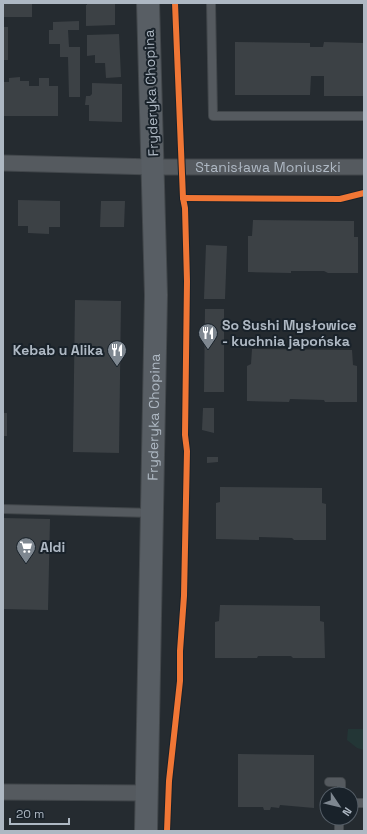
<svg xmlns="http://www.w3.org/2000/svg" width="367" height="834" font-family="'Space Grotesk',sans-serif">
<rect width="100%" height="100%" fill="#252b30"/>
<!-- green -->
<path fill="#233636" d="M348 729H364V750L357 748 347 740Z"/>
<!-- building -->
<g fill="#3c4145">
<rect x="3" y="3" width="29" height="14"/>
<path d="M87 3H115V25L86 26V5H87Z"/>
<path d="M79 21V30H68L69 47H80V97H69L68 57H60V44H49V30H53V22Z"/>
<rect x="3" y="27" width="5" height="33"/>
<path d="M119 34 121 77 106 78 105 63H95V55L87 56V35Z"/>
<path d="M235 42 310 43V47H323L324 42 364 43V96H324V76H311L310 95H235Z"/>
<path d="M20 77V81H29V86H39V78H49V86H58V116H3V82H9V78Z"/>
<path d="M92 83 122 84V122L89 121V105H85L86 96H90L92 94Z"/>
<path d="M18 200 60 201V227H49V234L28 233V226H18Z"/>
<path d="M101 201H125L124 227H100Z"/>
<path d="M253 220 354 221V237H358V273H328L324 271H291V273L248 272V236H252Z"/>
<path d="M206 245 227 246 225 299H204Z"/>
<path d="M75 300 121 301 119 453 73 452Z"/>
<path d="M205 309H224V392H204Z"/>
<path d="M252 349 352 350 353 365 357 366V402H325L324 400 290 399 289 402 247 401V366L251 364Z"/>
<path d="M203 408H214V433L202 430Z"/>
<rect x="3" y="413" width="4" height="23"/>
<path d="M207 457H218V462L207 463Z"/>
<path d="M220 487 322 488V503L326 504V540H294L292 538 259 537V540L216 539V503L220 502Z"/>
<path d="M3 518 50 519 48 610 3 609Z"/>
<path d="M220 605 320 606V621L324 622 325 658H293L291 656H258L257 658H215V622L219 621Z"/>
<path d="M238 754 314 755V808L280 805 279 808 271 807 270 810H264L263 807H238Z"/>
</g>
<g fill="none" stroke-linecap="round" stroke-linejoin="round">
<!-- lane casing -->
<g stroke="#42474b" stroke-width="10">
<g id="lane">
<path d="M211 3 213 116H364"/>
<path d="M3 509 152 513"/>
<path d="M329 782H341V794"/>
<path d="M351 803H363"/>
<path d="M339 831V818"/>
</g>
</g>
<!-- street casing -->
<g stroke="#42474b" stroke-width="17">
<g id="street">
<path id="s1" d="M3 163 153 167H364"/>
<path d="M3 792 147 793"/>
</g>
</g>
<!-- secondary casing -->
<g stroke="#42474b" stroke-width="24">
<g id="secondary">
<path id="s2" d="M146 831 156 295 148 3"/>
</g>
</g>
<!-- lane -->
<use href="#lane" stroke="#555a5f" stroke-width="8"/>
<!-- street -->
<use href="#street" stroke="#555a5f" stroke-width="15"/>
<!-- secondary -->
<use href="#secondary" stroke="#585e64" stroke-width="22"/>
<!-- cycleway casing -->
<g stroke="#19222a" stroke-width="8">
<g id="cycleway">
<path d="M183 198 340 199 364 193"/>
<path d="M167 831 169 781 180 681V651L184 596 187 451 185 435 187 281 185 208 183 198 175 3"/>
</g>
</g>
<!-- cycleway -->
<use href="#cycleway" stroke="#f07635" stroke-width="6"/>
</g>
<!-- icons -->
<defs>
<g id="restaurant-pin" transform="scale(1)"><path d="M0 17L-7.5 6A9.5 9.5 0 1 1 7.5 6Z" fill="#7e8790" stroke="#19222a"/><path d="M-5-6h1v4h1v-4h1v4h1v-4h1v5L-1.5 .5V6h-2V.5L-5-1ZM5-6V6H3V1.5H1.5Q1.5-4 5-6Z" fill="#fff"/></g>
<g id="supermarket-pin" transform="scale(1)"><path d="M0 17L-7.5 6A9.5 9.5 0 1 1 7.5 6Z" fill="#7e8790" stroke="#19222a"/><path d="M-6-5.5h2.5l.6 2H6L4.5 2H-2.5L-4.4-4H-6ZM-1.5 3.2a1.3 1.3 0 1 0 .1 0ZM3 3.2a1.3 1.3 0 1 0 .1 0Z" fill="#fff"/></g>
</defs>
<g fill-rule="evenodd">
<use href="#restaurant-pin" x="208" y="333"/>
<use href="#restaurant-pin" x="117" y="350"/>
<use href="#supermarket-pin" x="26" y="547"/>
</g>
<g text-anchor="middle" stroke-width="4" stroke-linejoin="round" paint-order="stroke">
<!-- street labels -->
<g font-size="14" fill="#aeb8c3" stroke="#19222a">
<text transform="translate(151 93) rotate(-92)" y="5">Fryderyka Chopina</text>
<text dy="5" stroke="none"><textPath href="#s1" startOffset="265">Stanisława Moniuszki</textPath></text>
<text dy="5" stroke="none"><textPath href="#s2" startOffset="414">Fryderyka Chopina</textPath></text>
</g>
<!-- poi labels -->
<g font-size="14" font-weight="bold" fill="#aeb8c3" stroke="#19222a" text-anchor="start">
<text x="222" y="330">So Sushi Mysłowice<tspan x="222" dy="16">- kuchnia japońska</tspan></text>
<text x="103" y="355" text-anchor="end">Kebab u Alika</text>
<text x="40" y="552">Aldi</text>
</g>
</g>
<!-- border -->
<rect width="367" height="834" fill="none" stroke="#aeb8c3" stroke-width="8"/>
<!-- north arrow -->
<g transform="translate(339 806) rotate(125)"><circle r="19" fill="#19222a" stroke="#555e67"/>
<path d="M0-3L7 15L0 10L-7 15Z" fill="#7e8790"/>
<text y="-6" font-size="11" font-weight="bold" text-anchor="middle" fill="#aeb8c3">N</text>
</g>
<!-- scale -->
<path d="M10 818v6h59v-6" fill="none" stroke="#aeb8c3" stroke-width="2"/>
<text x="16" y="818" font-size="12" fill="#aeb8c3" stroke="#19222a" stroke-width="3" paint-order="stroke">20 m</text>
</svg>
